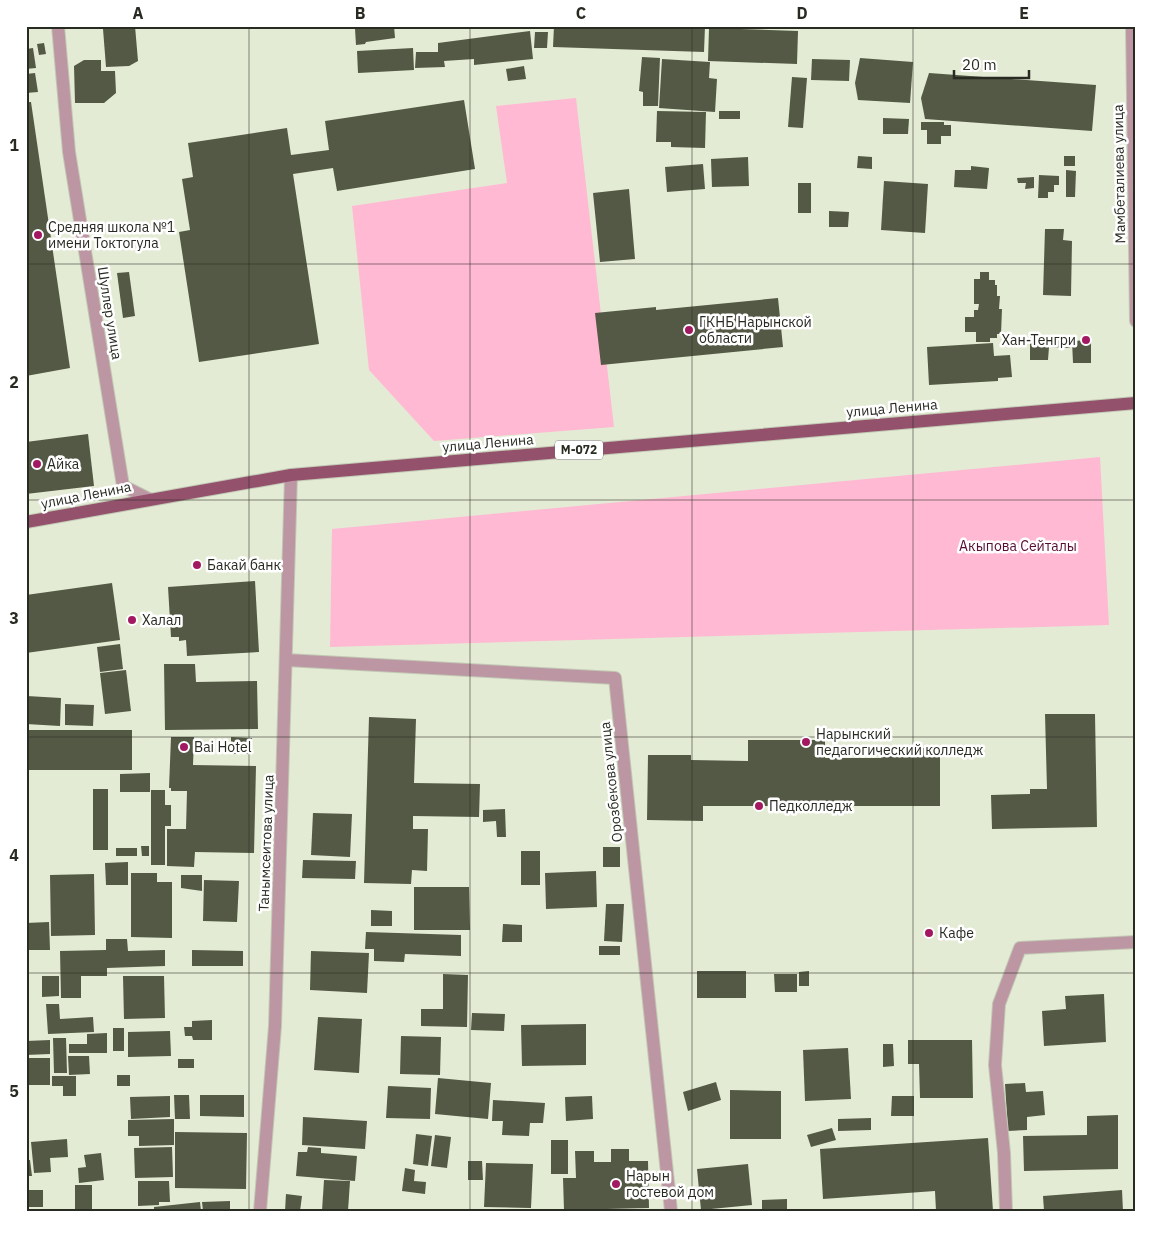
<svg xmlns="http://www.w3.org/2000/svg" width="1162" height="1237" font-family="'IBM Plex Sans',sans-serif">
<rect width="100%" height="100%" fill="#e4ebd4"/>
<!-- green -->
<g fill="#ffb9d3">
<path d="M576 98 614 427 434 441 369 370 352 206 507 183 496 106Z"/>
<path d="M1100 457 1109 625 330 647 332 529Z"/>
</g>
<!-- building -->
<g fill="#535945">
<path d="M108 26H135L138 61 129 66 106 67 103 29Z"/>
<path d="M384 26H394L395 38 366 42 365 44 356 45 355 29Z"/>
<path d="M554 26H705L704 52 553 47Z"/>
<path d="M709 28 798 31 797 64 708 61Z"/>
<path d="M530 31 533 59 474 65V59L444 61 445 67 415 68 416 52H438V43Z"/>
<path d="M535 32H548L547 48H534Z"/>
<path d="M44 43 46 54 39 55 37 44Z"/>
<path d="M33 48 36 68 26 69V49Z"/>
<path d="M413 48 414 70 358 73 357 51Z"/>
<path d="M642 57 660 58 658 106H643V92L639 91Z"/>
<path d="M860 58 913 62 910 103 858 100 855 83Z"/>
<path d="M662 59 710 62 709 78 717 79 715 112 659 108Z"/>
<path d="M812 59 850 60 849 81 811 80Z"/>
<path d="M84 60H101V71H115L116 93 104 103H75L74 66Z"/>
<path d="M524 66 526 79 508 81 506 69Z"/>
<path d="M35 73 38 92 26 93V74Z"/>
<path d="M929 73 1096 85 1092 131 925 119 921 98Z"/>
<path d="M792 77 807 78 803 128 788 127Z"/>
<path d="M464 100 475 169 337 191 333 168 293 174 319 344 199 362 179 232 190 230 182 179 193 177 188 143 287 128 291 155 329 150 325 121Z"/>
<path d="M26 102H31L70 368 26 376Z"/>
<path d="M657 111 706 112 705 148 671 147V142H656Z"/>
<rect x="719" y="111" width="21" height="8"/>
<path d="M883 118 909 119 908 134H883Z"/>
<path d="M921 122H944V125H951V136H941V144H927V130H921Z"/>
<path d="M858 156 872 157V169L857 168Z"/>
<rect x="1064" y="156" width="11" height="10"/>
<path d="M748 157 749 186 712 187 711 159Z"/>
<path d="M703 164 705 189 667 192 665 167Z"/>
<path d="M971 166 989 168 987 189 954 187 955 170H971Z"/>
<path d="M1066 170 1076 171 1075 197H1066Z"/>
<path d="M1039 175 1059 176V185H1054V192H1048V198H1038Z"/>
<path d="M1034 177V188L1025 189 1026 183H1018L1017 178Z"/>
<path d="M884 181 928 184 925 233 881 230Z"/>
<rect x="798" y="183" width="13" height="30"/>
<path d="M629 189 635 259 600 262 593 193Z"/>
<path d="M829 211 849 212 848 227H829Z"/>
<path d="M1045 229H1064L1063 240 1072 241 1071 296 1043 295Z"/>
<path d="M129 272 135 316 123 318 117 273Z"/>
<path d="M980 272H989V280H995V285H997V296H1000L999 309H1002L1001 334H997V338H990V342H976V332H965V317H974V310H978L979 304H974V279H980Z"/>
<path d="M778 298 783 347 601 365 595 313 656 307V310Z"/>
<path d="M1030 337 1071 338 1070 348 1049 347 1048 360H1030Z"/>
<path d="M1091 340V363H1073L1072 341Z"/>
<path d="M993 343 994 356 1010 355 1012 377 998 378V381L929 385 927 347Z"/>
<path d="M88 434 94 486 26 494V442Z"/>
<path d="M255 581 259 652 187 656 186 640 179 641V637H171L168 587Z"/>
<path d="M112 583 120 640 26 653V595Z"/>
<path d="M120 644 123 669 100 672 97 647Z"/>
<path d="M164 664H195L196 682 257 681 258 729 165 730Z"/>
<path d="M126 670 131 711 105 714 100 673Z"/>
<path d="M27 696 61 698 60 726 26 724Z"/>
<path d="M65 704 94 705 93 726 65 725Z"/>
<path d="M1045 714H1095L1097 827 992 829 991 795 1030 794V789H1047Z"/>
<path d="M369 717 416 719 414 783 480 784 479 817 413 816V829H428L427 871 412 870 411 884 364 883Z"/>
<rect x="26" y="730" width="106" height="40"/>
<path d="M171 737H194L193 765 256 766 254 853 195 852 194 867 167 866V829H186L187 791H171V788H169Z"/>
<path d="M231 737 252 738V754H231Z"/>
<path d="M748 740H825V758H881V748H940V806H703V821L647 820 648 755H691V760L748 761Z"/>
<path d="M150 773V792H120V774Z"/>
<rect x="93" y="789" width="15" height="61"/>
<path d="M151 790H165V805H171V826H165V865H151Z"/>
<path d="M505 809 506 837H497L496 821 483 822V810Z"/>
<path d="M313 813 352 814 350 857 311 855Z"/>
<path d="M141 846H149V856H142Z"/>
<rect x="603" y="847" width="17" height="20"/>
<rect x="116" y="848" width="21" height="8"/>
<rect x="521" y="851" width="19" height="34"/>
<path d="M303 860 356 861 355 879 302 878Z"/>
<path d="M128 862V885H106L105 863Z"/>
<path d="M596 871 597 907 546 909 545 873Z"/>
<path d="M131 873H157V882H172V938L131 937Z"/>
<path d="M94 874 95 935 51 936 50 875Z"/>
<path d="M181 875H202V891L181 888Z"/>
<path d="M204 880 239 881 237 922 203 921Z"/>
<path d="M414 887H469L470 930H414Z"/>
<path d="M606 904H624L622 942 604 941Z"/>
<path d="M371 910 392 911V926H371Z"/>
<path d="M49 922 50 950H26V923Z"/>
<path d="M503 924 522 925V942H502Z"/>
<path d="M366 932 461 935V956L405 954 404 962 374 961V949H365Z"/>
<path d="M106 939H127L128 951 165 950V966L107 968V976H81V998H61L60 951 106 950Z"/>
<rect x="599" y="946" width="21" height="9"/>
<path d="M192 950 243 951V966H192Z"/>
<path d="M311 951 369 953 367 993 310 990Z"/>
<rect x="697" y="971" width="49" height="27"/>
<path d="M809 971V986H799V972Z"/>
<path d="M443 974 468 975 467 1027 421 1026V1009H443Z"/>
<path d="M774 974H797V992H775Z"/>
<path d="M42 976H59V996L42 997Z"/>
<path d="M123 976H164L165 1018 124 1019Z"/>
<path d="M1104 994 1106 1042 1044 1046 1042 1011 1066 1009 1065 996Z"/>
<path d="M46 1004H59L60 1019 93 1017 94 1032 48 1034Z"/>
<path d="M472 1013 505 1014 504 1031 471 1030Z"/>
<path d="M318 1017 362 1019 359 1073 314 1070Z"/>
<path d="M212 1020V1040H193L192 1036H185L184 1027H192V1021Z"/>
<path d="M586 1024V1065L522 1066 521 1025Z"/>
<rect x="113" y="1028" width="11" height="23"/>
<path d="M170 1031 171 1056 128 1057V1032Z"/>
<path d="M107 1033V1053H69V1044H87V1034Z"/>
<path d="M401 1036 441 1037 440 1075 400 1074Z"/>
<path d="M53 1038H66L67 1073H54Z"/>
<path d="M50 1040V1054L26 1055V1041Z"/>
<path d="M908 1040H972L973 1098H920L919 1064H908Z"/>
<path d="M883 1044H893L894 1066 883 1067Z"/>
<path d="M848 1048 851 1099 805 1101 803 1050Z"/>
<path d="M68 1056H89L90 1074 69 1075Z"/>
<rect x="26" y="1058" width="2" height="24"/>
<rect x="29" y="1058" width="21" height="27"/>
<rect x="178" y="1059" width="16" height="9"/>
<rect x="117" y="1075" width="13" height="11"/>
<path d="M52 1076H76V1096H63V1086H52Z"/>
<path d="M438 1078 491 1083 488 1119 435 1114Z"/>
<path d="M716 1082 721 1100 688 1111 683 1092Z"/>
<path d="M1025 1083 1026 1092 1043 1091 1045 1115 1027 1117V1130L1008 1131 1005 1084Z"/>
<path d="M388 1086 431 1088 430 1119 386 1118Z"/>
<path d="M730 1090 781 1091V1139H730Z"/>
<path d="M174 1095H189L190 1119H175Z"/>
<path d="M200 1095H244V1117L200 1116Z"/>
<path d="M170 1096V1117L131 1119 130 1097Z"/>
<path d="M592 1096 593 1119 566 1121 565 1097Z"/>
<path d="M892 1096H914V1116H891Z"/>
<path d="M493 1100 545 1103 543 1123H530L529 1136 502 1135 503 1121H492Z"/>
<path d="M1118 1115V1169L1024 1171 1023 1136 1087 1135V1116Z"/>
<path d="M303 1117 367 1121 365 1149 302 1145Z"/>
<path d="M871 1118V1130L838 1131V1119Z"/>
<path d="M174 1119V1145L139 1146V1136H128V1120Z"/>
<path d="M832 1128 836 1140 811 1147 807 1135Z"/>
<path d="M175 1132 247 1133 246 1189 175 1188Z"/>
<path d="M416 1134 432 1136 428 1166 413 1164Z"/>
<path d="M435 1135 451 1137 447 1168 431 1166Z"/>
<path d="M988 1138 993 1211H936L935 1191 823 1199 820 1149Z"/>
<path d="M67 1139 68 1157 50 1158 51 1172 34 1173 31 1142Z"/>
<rect x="551" y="1140" width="17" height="34"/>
<path d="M172 1147 173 1177 135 1178 134 1148Z"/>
<path d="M308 1147 321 1148V1153L357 1156 355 1181 296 1176 298 1152H307Z"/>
<path d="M611 1149H629V1161H648L649 1208 564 1210 563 1178H576L575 1151H594V1162H611Z"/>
<path d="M101 1153 104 1180 79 1183 78 1168 86 1167 84 1155Z"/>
<path d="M26 1160H30L32 1176H26Z"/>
<path d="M468 1161H482L483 1180H468Z"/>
<path d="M486 1163 533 1164 531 1208 484 1207Z"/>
<path d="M748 1164 752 1205 701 1210 697 1169Z"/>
<path d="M405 1168 415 1170 414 1181 426 1182 425 1194 402 1191Z"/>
<path d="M324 1180 350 1181 348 1211H322Z"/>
<path d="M138 1181H169L170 1202H159V1205L138 1206Z"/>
<rect x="75" y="1185" width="17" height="26"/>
<rect x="26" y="1190" width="17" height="17"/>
<path d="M1122 1190 1123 1211H1044L1043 1196Z"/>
<path d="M286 1194 302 1196 300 1211H285Z"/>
<path d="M787 1199V1211H762V1200Z"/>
<path d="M230 1201V1211H203L202 1202Z"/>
<path d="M200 1202 201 1211H154V1207Z"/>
</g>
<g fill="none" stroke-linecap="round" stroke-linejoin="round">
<!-- minor casing -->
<g stroke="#c2c8b4" stroke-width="14">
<g id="minor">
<path d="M58 26 69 152 123 486 149 499"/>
<path d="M1132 26 1136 321"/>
<path d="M286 660 615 678 671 1211"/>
<path d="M260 1211 275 1026 291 475"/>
<path d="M1006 1211 1004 1153 995 1065 999 1004 1020 948 1136 942"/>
</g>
</g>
<!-- major casing -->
<g stroke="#c2c8b4" stroke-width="14">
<path id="major" d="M26 522 291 475 1136 403"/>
</g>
<!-- minor -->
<use href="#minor" stroke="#bd96a4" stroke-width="12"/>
<!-- major -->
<use href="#major" stroke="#93516c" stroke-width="12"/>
</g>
<!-- grid -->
<path fill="none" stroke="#282b22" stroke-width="1" stroke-opacity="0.55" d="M249 26V1211M470 26V1211M692 26V1211M913 26V1211M26 264H1136M26 500H1136M26 737H1136M26 973H1136"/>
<!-- markers -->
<g fill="#a21861" stroke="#fff" stroke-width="2">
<circle cx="38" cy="235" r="5"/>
<circle cx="689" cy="330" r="5"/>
<circle cx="1086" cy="340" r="5"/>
<circle cx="37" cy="464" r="5"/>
<circle cx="197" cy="565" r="5"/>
<circle cx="132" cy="620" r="5"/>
<circle cx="806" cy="742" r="5"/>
<circle cx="184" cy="747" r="5"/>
<circle cx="759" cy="806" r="5"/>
<circle cx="929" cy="933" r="5"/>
<circle cx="616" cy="1184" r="5"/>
</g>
<g text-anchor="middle" stroke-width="5" stroke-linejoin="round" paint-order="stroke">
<!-- shield labels -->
<rect fill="#fff" stroke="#686b64" stroke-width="1" x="555" y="440.5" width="48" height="19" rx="4"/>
<g font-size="12" font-weight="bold" fill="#282b22">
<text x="579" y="454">М-072</text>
</g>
<!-- street labels -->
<g font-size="14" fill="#282b22" stroke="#fff">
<text transform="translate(1119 174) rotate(-91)" y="5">Мамбеталиева улица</text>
<text transform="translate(110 313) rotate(81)" y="5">Шуллер улица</text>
<text transform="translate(892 408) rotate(-5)" y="5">улица Ленина</text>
<text transform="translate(488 443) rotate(-5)" y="5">улица Ленина</text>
<text transform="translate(86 495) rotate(-11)" y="5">улица Ленина</text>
<text transform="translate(611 782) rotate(-96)" y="5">Орозбекова улица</text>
<text transform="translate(266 843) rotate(-88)" y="5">Танымсеитова улица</text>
</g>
<!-- poi labels -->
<g font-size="14" fill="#282b22" stroke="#fff" text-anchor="start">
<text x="48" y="232">Средняя школа №1<tspan x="48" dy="16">имени Токтогула</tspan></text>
<text x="699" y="327">ГКНБ Нарынской<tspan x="699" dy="16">области</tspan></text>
<text x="1076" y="345" text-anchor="end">Хан-Тенгри</text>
<text x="47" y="469">Айка</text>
<text x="207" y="570">Бакай банк</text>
<text x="142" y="625">Халал</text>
<text x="816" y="739">Нарынский<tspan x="816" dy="16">педагогический колледж</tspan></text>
<text x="194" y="752">Bai Hotel</text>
<text x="769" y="811">Педколледж</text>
<text x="939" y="938">Кафе</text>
<text x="626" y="1181">Нарын<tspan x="626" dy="16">гостевой дом</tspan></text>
</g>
<!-- park labels -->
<g font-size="14" fill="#580d33" stroke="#fff">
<text x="1018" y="551">Акыпова Сейталы</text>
</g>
</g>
<!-- border -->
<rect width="1162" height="1237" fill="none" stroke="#ffffff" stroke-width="55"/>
<!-- scale -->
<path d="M954 70v8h75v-8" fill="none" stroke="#282b22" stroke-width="2.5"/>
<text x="962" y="70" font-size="15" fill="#282b22" stroke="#ffffff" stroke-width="4" paint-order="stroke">20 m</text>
<rect x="28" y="28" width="1106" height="1182" fill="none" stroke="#282b22" stroke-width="2"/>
<g font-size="16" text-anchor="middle" font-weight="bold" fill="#282b22">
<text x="138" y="19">A</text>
<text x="360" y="19">B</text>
<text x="581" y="19">C</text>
<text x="802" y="19">D</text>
<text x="1024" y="19">E</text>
<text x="14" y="151">1</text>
<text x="14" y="388">2</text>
<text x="14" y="624">3</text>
<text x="14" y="861">4</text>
<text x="14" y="1097">5</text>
</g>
</svg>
